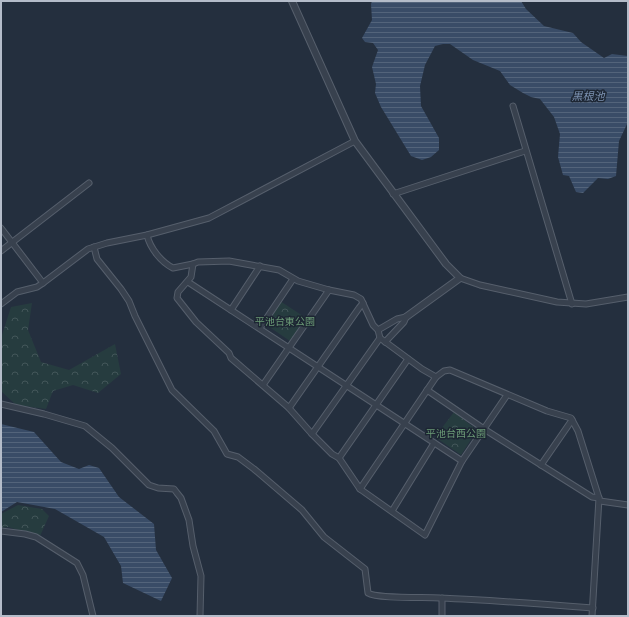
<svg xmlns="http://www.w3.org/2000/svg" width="629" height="617" font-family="'Open Sans','Noto Sans JP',sans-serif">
<defs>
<pattern id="forest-crowns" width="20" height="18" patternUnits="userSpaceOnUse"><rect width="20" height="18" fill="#263c3f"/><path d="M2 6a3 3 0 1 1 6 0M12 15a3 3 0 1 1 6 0" fill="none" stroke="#435659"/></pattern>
<pattern id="water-rules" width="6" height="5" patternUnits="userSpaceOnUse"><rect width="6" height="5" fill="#394c67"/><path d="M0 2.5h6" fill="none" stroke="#53647b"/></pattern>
</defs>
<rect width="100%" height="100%" fill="#242f3e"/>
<!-- forest -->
<g fill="url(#forest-crowns)">
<path d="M280 301 306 318 290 341 265 324Z"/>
<path d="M32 303 28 330 41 362 69 370 115 344 121 374 98 393 73 385 53 391 46 409 16 405 1 391V338L11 307Z"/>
<path d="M454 412 477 430 461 455 435 437Z"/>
<path d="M18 505 42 509 49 516 40 536 8 527 1 528V514Z"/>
</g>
<!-- water -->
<g fill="url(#water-rules)">
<path d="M372 1H521L526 9 544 26 573 33 581 42 604 58 612 54 628 56V122L619 141 616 176 608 179 598 178 583 193 576 192 569 176 563 175 558 157 560 134 554 117 540 99 531 97 523 93 510 85 500 71 473 60 450 44H443L435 46 425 65 420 86 421 106 439 138V150L431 157 422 160 411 156 381 107 375 93 376 84 372 67 378 50 373 43 365 42 362 38 372 20 371 4Z"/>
<path d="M1 424 34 432 61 462 79 469 89 465 99 468 119 497 154 524 156 550 172 578 161 601 123 583 121 566 104 537 55 509 17 502 1 512Z"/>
</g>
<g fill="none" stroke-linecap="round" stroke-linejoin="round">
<!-- minor casing -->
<g stroke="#565f6c" stroke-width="7">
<g id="minor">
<path d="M513 106 572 304"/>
<path d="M393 194 525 151"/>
<path d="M1 228 43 283"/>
<path d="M147 235C150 248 161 262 173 268L193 264 198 262 229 261 279 270 298 281 329 290 354 295 361 299 373 325 378 330 380 338 422 369 436 377 444 371 450 370 547 411 571 418 578 431 599 498 592 616"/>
<path d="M94 247 97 259 121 289 129 301 135 316 172 390 214 431 227 454 238 457 254 469 302 510 324 537 365 569 368 593C377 599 426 597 440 598 491 600 542 604 593 608"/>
<path d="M1 251 89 183"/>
<path d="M193 264 191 277 178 292 177 298 196 322 229 353 231 358 288 407 312 434 332 454 339 458 360 489 425 535 462 461 507 395"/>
<path d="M460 278 480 285 557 302 586 304 628 297"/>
<path d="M188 282 462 461"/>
<path d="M1 304 17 292 37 287 43 283 88 249 107 243 147 235 209 218 355 141"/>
<path d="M231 310 260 266"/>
<path d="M260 328 293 279"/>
<path d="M378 330 397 319 406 317"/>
<path d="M385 342 404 322 406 317"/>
<path d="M263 385 329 290"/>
<path d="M427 390 484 429 592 497 599 498"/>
<path d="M1 404 44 414 85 426 112 448 149 485 158 488 174 489 177 493 181 498 189 520 193 546 201 576 200 616"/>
<path d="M289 408 359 308 363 303"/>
<path d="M312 434 380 338"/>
<path d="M339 458 408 359"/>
<path d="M541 465 572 420"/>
<path d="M360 489 436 377"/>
<path d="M600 501 628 505"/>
<path d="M392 511 434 443"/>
<path d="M1 531 25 534 36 537 77 563 83 575 93 616"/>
<path d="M442 616V598"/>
</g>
</g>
<!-- tertiary casing -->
<g stroke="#565f6c" stroke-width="8">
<path id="tertiary" d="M292 1 355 141 446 264 460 278 406 317"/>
</g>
<!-- minor -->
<use href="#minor" stroke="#38414e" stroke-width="5"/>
<!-- tertiary -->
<use href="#tertiary" stroke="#38414e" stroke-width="6"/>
</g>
<g text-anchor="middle" stroke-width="3" stroke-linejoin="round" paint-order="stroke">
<!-- park labels -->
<g font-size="10" fill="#6b9a76" stroke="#1d2633">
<text x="285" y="325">平池台東公園</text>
<text x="456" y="437">平池台西公園</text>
</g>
<!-- water labels -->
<g font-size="11" font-style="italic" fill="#7c92b1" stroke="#1d2633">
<text x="588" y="100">黒根池</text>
</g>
</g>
<!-- border -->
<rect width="629" height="617" fill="none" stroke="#b4bcc9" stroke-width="4"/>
</svg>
